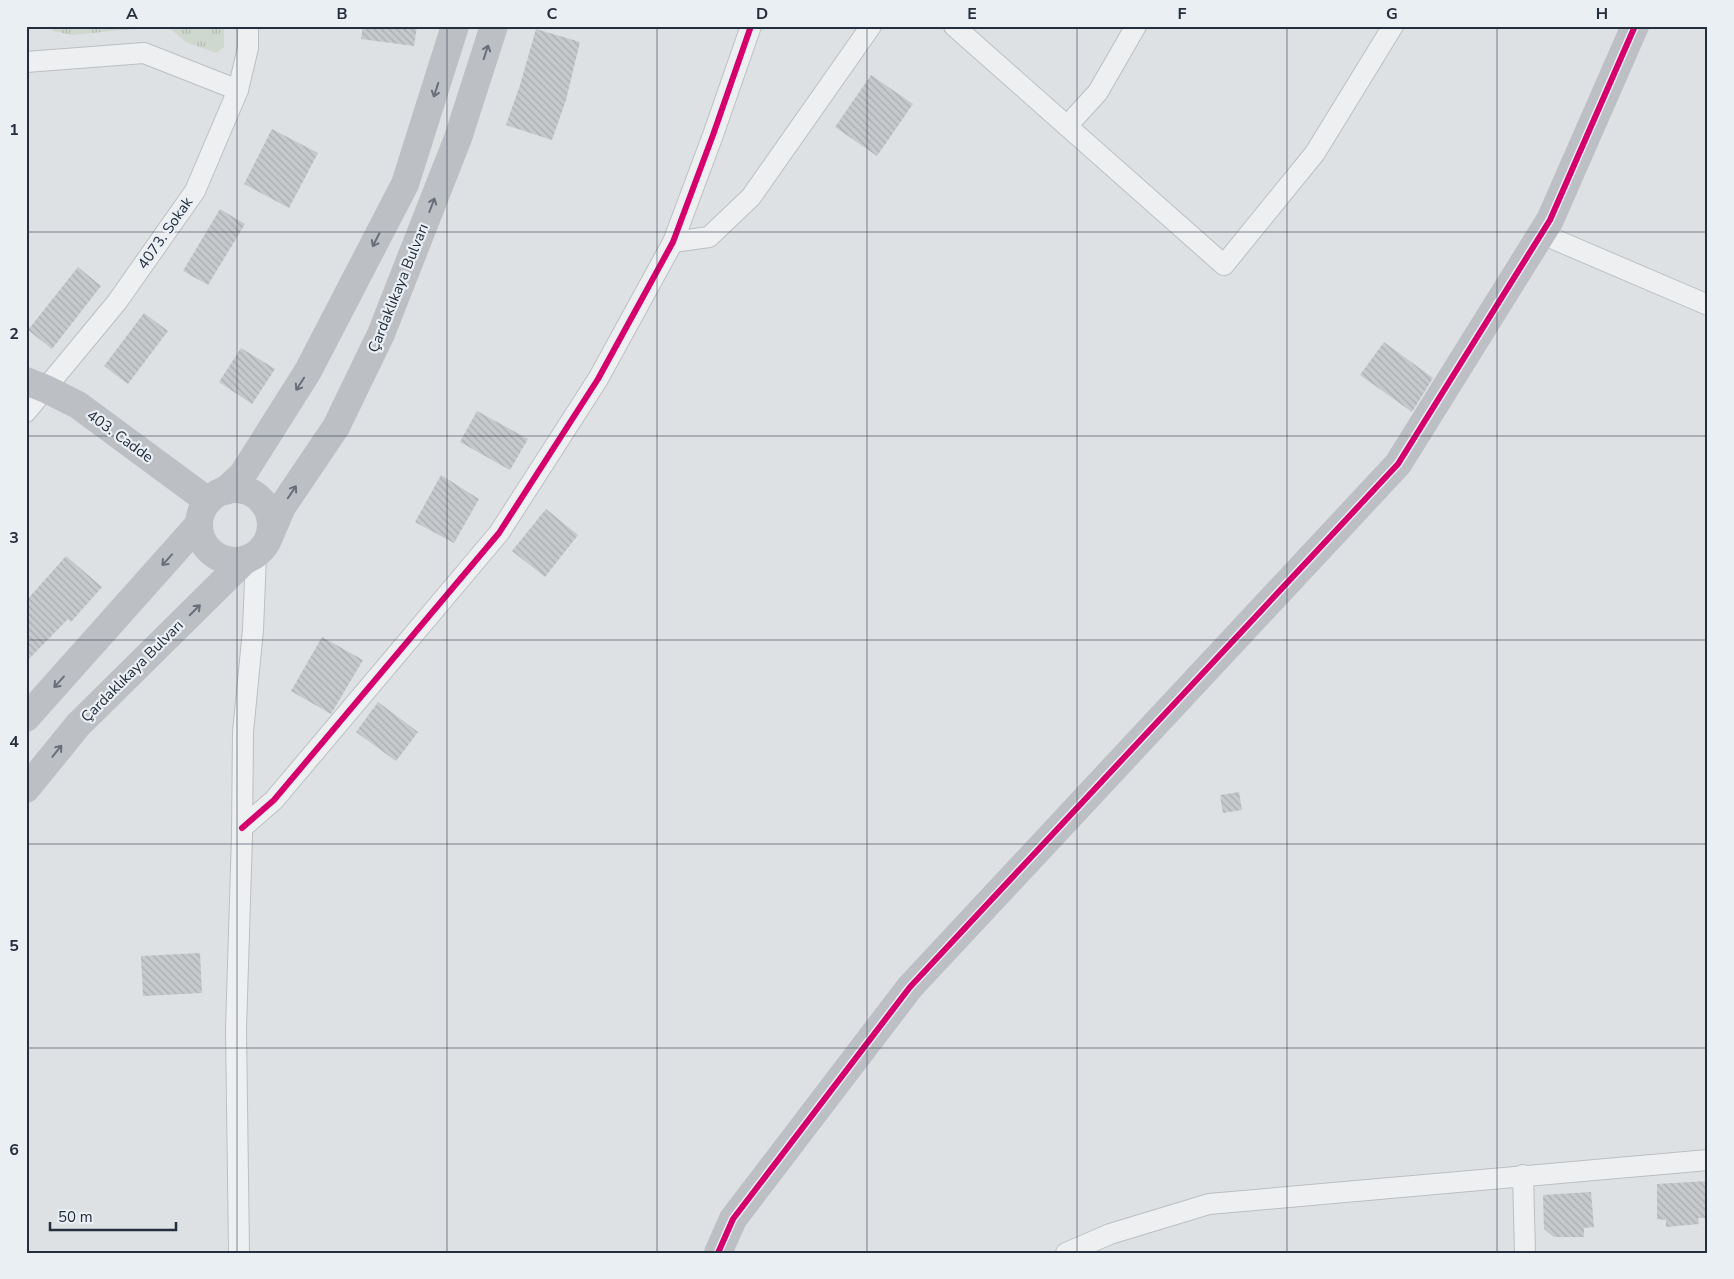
<svg xmlns="http://www.w3.org/2000/svg" width="1734" height="1279" font-family="'Nunito Sans',sans-serif">
<defs>
<pattern id="park-tufts" width="24" height="20" patternUnits="userSpaceOnUse" patternTransform="scale(1.25)"><rect width="24" height="20" fill="#cfd8ce"/><path d="M3 7l-1-3M5 7V3M7 7l1-3M15 17l-1-3M17 17v-4M19 17l1-3" fill="none" stroke="#b2bab2"/></pattern>
<pattern id="building-back-hatch" width="6" height="6" patternUnits="userSpaceOnUse" patternTransform="scale(1.25)"><rect width="6" height="6" fill="#c6c9cc"/><path d="M-1 5l2 2M0 0l6 6M5-1l2 2" fill="none" stroke="#aaadb0"/></pattern>
</defs>
<rect width="100%" height="100%" fill="#dee1e4"/>
<!-- park -->
<g fill="url(#park-tufts)">
<path d="M50 26H163L72 35 53 31Z"/>
<path d="M167 26H224V47L216 53 186 42Z"/>
</g>
<!-- building -->
<g fill="url(#building-back-hatch)">
<path d="M363 26H417L414 46 361 39Z"/>
<path d="M536 29 580 42 566 100 552 140 506 125 520 85Z"/>
<path d="M871 75 913 104 877 156 835 127Z"/>
<path d="M272 129 318 153 289 208 244 184Z"/>
<path d="M220 209 245 224 208 285 183 271Z"/>
<path d="M78 267 101 286 52 349 28 330Z"/>
<path d="M144 313 168 331 128 384 104 366Z"/>
<path d="M1384 342 1433 378 1412 412 1360 375Z"/>
<path d="M241 348 275 369 252 404 219 382Z"/>
<path d="M477 411 528 439 510 470 460 442Z"/>
<path d="M441 475 479 499 454 543 415 522Z"/>
<path d="M546 509 578 535 545 577 512 551Z"/>
<path d="M66 556 102 587 71 622 68 619 26 662V601Z"/>
<path d="M322 637 363 660 331 714 291 691Z"/>
<path d="M378 702 418 732 396 761 356 732Z"/>
<path d="M1239 792 1242 810 1223 813 1220 795Z"/>
<path d="M200 953 202 993 143 996 141 956Z"/>
<path d="M1707 1181 1708 1218H1698L1699 1224 1666 1227V1220L1657 1219V1184Z"/>
<path d="M1591 1192 1594 1227 1584 1228V1237H1554L1544 1229 1543 1195Z"/>
</g>
<g fill="none" stroke-linecap="round" stroke-linejoin="round">
<!-- street casing -->
<g stroke="#bcbfc2" stroke-width="22">
<g id="street">
<path d="M954 26 1224 265 1315 153 1393 26"/>
<path d="M26 62 144 53 238 90"/>
<path d="M1067 126 1098 92 1136 26"/>
<path d="M1542 234 1708 305"/>
<path d="M673 242 709 237 751 197 871 26"/>
<path d="M26 412 117 302 195 191 238 90 248 48V26"/>
<path d="M242 828 274 800 499 533 598 379 673 242 713 135 751 26"/>
<path d="M1523 1175 1525 1253"/>
<path d="M239 1253 236 1029 242 836 243 732 253 630 256 555"/>
<path d="M1066 1253 1110 1234 1209 1204 1708 1160"/>
</g>
</g>
<!-- street -->
<use href="#street" stroke="#edeff1" stroke-width="20"/>
<!-- secondary -->
<g stroke="#bcbfc4" stroke-width="28">
<path d="M26 381 46 389 78 405 208 501"/>
<circle cx="235" cy="525" r="36"/>
<path d="M225 491 243 474 308 371 405 184 455 26"/>
<path d="M270 535 282 507 336 427 381 334 458 138 494 26"/>
<path d="M26 718 199 524"/>
<path d="M26 789 78 725 245 560"/>
<path d="M718 1253 733 1219 910 987 1398 464 1550 220 1635 26"/>
</g>
<!-- cycleway casing -->
<g stroke="#eaeff4" stroke-width="9">
<g id="cycleway">
<path d="M242 828 274 800 499 533 598 379 673 242 713 135 751 26"/>
<path d="M718 1253 733 1219 910 987 1398 464 1550 220 1635 26"/>
</g>
</g>
<!-- cycleway -->
<use href="#cycleway" stroke="#d6006c" stroke-width="6"/>
</g>
<!-- one-way arrows -->
<defs><path id="oneway-shaft" d="M-6 0H5M1.5-3L5.5 0L1.5 3" fill="none" stroke-width="1.6" stroke-linecap="round" stroke-linejoin="round" transform="scale(1.25)"/></defs>
<g stroke="#696f7a">
<use href="#oneway-shaft" transform="translate(486 52) rotate(-72)"/>
<use href="#oneway-shaft" transform="translate(436 90) rotate(108)"/>
<use href="#oneway-shaft" transform="translate(432 205) rotate(-69)"/>
<use href="#oneway-shaft" transform="translate(376 240) rotate(117)"/>
<use href="#oneway-shaft" transform="translate(300 384) rotate(123)"/>
<use href="#oneway-shaft" transform="translate(292 492) rotate(-56)"/>
<use href="#oneway-shaft" transform="translate(167 560) rotate(132)"/>
<use href="#oneway-shaft" transform="translate(195 610) rotate(-45)"/>
<use href="#oneway-shaft" transform="translate(59 682) rotate(132)"/>
<use href="#oneway-shaft" transform="translate(57 751) rotate(-51)"/>
</g>
<!-- grid -->
<path fill="none" stroke="#252e3d" stroke-width="1" stroke-opacity="0.55" d="M237 26V1253M447 26V1253M657 26V1253M867 26V1253M1077 26V1253M1287 26V1253M1497 26V1253M26 232H1708M26 436H1708M26 640H1708M26 844H1708M26 1048H1708"/>
<g text-anchor="middle" stroke-width="4.5" stroke-linejoin="round" paint-order="stroke">
<!-- street labels -->
<g font-size="15" fill="#252e3d" stroke="#eaeff4">
<text transform="translate(165 233) rotate(-55)" y="5">4073. Sokak</text>
<text transform="translate(398 288) rotate(-68)" y="5">Çardaklıkaya Bulvarı</text>
<text transform="translate(120 436) rotate(36)" y="5">403. Cadde</text>
<text transform="translate(132 671) rotate(-45)" y="5">Çardaklıkaya Bulvarı</text>
</g>
</g>
<!-- border -->
<rect width="1734" height="1279" fill="none" stroke="#eaeff4" stroke-width="55"/>
<!-- scale -->
<path d="M50 1222v8h126v-8" fill="none" stroke="#252e3d" stroke-width="2.5"/>
<text x="58" y="1222" font-size="15" fill="#252e3d" stroke="#eaeff4" stroke-width="4" paint-order="stroke">50 m</text>
<rect x="28" y="28" width="1678" height="1224" fill="none" stroke="#252e3d" stroke-width="2"/>
<g font-size="16" text-anchor="middle" font-weight="bold" fill="#252e3d">
<text x="132" y="19">A</text>
<text x="342" y="19">B</text>
<text x="552" y="19">C</text>
<text x="762" y="19">D</text>
<text x="972" y="19">E</text>
<text x="1182" y="19">F</text>
<text x="1392" y="19">G</text>
<text x="1602" y="19">H</text>
<text x="14" y="135">1</text>
<text x="14" y="339">2</text>
<text x="14" y="543">3</text>
<text x="14" y="747">4</text>
<text x="14" y="951">5</text>
<text x="14" y="1155">6</text>
</g>
</svg>
